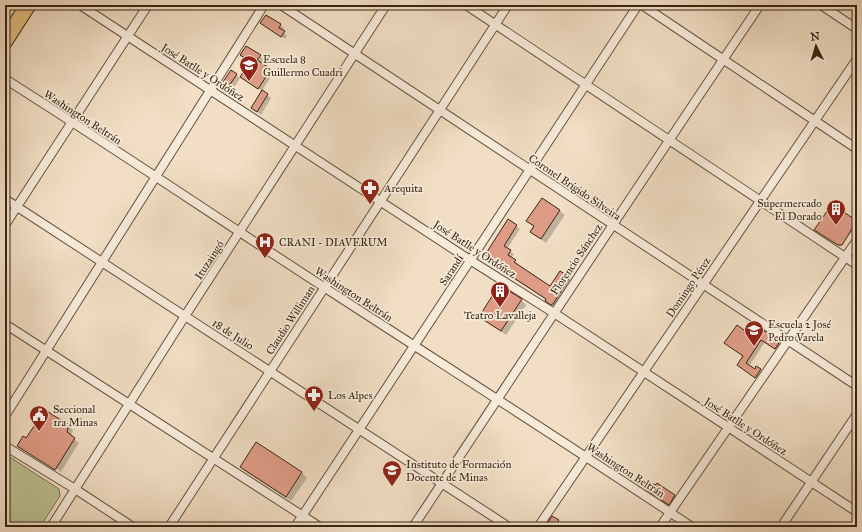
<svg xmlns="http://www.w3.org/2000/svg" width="862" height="532" font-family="'IM FELL Great Primer',serif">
<rect width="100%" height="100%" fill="#f1dec4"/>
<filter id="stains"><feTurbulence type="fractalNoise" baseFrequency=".005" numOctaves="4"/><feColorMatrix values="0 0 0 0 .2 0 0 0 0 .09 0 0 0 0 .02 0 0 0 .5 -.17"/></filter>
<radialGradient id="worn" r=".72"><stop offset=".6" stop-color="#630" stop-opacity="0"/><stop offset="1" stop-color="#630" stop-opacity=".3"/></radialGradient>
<!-- green -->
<path fill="#bbc194" stroke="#7a7353" d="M5 454 59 489 60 496 40 527H5Z"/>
<!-- shadow -->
<g fill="#0003">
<path d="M262 23 280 25 284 28 282 31 287 36 285 39Z"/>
<path d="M242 55 260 56 263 59 261 64 273 73 262 91 245 80 251 62Z"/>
<path d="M231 71 240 78 229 95 220 88Z"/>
<path d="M262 92 271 98 261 115 252 108Z"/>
<path d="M542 199 560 211 565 215 546 243 531 232 534 227 528 221Z"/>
<path d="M832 205 857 222V224L842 245 839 246 816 229Z"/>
<path d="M516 226 520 229 507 249 514 254 511 258 518 264 517 266 550 287 561 272 573 282 556 308 550 304 547 300 502 271 498 267 500 265 486 255Z"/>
<path d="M521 300 526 305 506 335 485 321 480 317Z"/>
<path d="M756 339 779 342 782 346 778 352 765 342 749 366 755 370H760L763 374 759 380 738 365 744 357 726 343Z"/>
<path d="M45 411 69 426 73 430 71 436 79 443 60 473V471L22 447Z"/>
<path d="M257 443 302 473 307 478 291 501 246 472 241 467Z"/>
<path d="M657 485 675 496 682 503 676 511 653 496 646 489 656 487Z"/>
<path d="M558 521 564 527H546Z"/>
</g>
<!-- building -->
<g fill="#de9c86" stroke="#382512">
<path d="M266 15 281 24 279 28 285 31 281 37 260 23Z"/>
<path d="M246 46 261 55 257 60 271 69 258 89 240 77 250 61 240 55Z"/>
<path d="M231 70 237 74 225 92 219 88Z"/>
<path d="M262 90 268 94 257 112 251 108Z"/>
<path d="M542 198 560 210 541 239 530 232 534 226 526 221Z"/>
<path d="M832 204 857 221 842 245H838L814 230Z"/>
<path d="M508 219 517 225 504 246 511 250 508 255 516 260 514 262 550 286 560 271 570 277 553 304 551 305 545 301 546 299 497 267 499 264 485 255Z"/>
<path d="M499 285 522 299 501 331 479 317Z"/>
<path d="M737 325 755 338 761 329 780 341 775 349 761 340 746 363 755 369 756 366 761 369 755 378 737 365 743 356 724 343Z"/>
<path d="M45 410 69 425 67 432 75 438 55 470 17 446 23 436 26 438Z"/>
<path d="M256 442 302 472 286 497 240 467Z"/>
<path d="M649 482 655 485 657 483 675 495 669 505 645 489Z"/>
<path d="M552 516 559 520 555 527H545Z"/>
</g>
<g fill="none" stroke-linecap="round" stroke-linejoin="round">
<!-- street casing -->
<g stroke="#66533e" stroke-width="10">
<g id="street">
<path d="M80 5 470 260 554 313 728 427 857 512"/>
<path d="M281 5 857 386"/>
<path d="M466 5 857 265"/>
<path d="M642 5 857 149"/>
<path d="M821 5 857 29"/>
<path d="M5 79C116 149 223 222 333 293 453 371 574 448 692 527"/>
<path d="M5 199 509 527"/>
<path d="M5 225 148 5"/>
<path d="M5 324 320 527"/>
<path d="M5 416 264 5"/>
<path d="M5 446 75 489 133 527"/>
<path d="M51 527 185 316 386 5"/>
<path d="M169 527 508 5"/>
<path d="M295 527 638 5"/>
<path d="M413 527C528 353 643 178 760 5"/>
<path d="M538 527 857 59"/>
<path d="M660 527 857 240"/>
<path d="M781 527 857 414"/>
</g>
</g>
<!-- highway casing -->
<g stroke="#382512" stroke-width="17">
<path id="highway" d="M5 41 28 5"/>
</g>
<!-- street -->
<use href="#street" stroke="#f6ead9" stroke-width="8"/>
<!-- highway -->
<use href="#highway" stroke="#e8bf82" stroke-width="15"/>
</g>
<!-- icons -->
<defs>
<g id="school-pin" transform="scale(1)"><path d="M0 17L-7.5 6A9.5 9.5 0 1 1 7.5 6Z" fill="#8f2418" stroke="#f6ead9"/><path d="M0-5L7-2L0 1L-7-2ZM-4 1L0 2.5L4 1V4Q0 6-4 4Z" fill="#fff"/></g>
<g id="pharmacy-pin" transform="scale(1)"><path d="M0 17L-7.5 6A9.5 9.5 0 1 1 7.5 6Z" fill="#8f2418" stroke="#f6ead9"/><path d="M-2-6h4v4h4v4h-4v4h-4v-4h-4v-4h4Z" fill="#fff"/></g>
<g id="building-pin" transform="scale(1)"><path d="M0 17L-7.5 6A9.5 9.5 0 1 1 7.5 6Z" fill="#8f2418" stroke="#f6ead9"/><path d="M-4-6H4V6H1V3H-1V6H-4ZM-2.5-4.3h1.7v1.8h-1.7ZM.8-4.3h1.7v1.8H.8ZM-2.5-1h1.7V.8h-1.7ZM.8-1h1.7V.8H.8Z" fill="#fff"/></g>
<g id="hospital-pin" transform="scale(1)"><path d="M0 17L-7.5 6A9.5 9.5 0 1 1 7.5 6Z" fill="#8f2418" stroke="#f6ead9"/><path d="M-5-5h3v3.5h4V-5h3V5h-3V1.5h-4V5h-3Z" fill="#fff"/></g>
<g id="civic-pin" transform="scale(1)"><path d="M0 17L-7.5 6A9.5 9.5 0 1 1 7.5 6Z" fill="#8f2418" stroke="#f6ead9"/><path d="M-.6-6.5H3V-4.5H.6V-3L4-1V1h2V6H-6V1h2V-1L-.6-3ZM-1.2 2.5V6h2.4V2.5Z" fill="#fff"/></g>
<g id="university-pin" transform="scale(1)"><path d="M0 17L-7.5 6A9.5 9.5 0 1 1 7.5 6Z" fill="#8f2418" stroke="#f6ead9"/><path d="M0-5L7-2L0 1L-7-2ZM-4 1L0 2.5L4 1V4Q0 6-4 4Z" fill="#fff"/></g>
</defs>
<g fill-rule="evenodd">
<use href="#school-pin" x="249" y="65"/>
<use href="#pharmacy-pin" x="370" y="188"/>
<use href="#building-pin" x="836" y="209"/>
<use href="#hospital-pin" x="265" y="242"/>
<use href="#building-pin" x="500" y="291"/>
<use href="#school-pin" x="754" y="330"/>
<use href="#pharmacy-pin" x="314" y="395"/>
<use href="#civic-pin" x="39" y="415"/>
<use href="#university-pin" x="392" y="470"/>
</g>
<g text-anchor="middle" stroke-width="3.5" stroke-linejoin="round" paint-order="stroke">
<!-- poi labels -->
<g font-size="11" fill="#382512" stroke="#f6ead9" text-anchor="start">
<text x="263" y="63">Escuela 8<tspan x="263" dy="13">Guillermo Cuadri</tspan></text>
<text x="384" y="192">Arequita</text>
<text x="822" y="207" text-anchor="end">Supermercado<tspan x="822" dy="13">El Dorado</tspan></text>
<text x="279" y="246">CRANI - DIAVERUM</text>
<text x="500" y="319" text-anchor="middle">Teatro Lavalleja</text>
<text x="768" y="328">Escuela 2 José<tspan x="768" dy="13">Pedro Varela</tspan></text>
<text x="328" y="399">Los Alpes</text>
<text x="53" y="413">Seccional<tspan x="53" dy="13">1ra Minas</tspan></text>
<text x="406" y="468">Instituto de Formación<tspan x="406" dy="13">Docente de Minas</tspan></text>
</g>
<!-- street labels -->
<g font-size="11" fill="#382512" stroke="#f6ead9">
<text transform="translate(203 72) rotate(33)" y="4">José Batlle y Ordóñez</text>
<text transform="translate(83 117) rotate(33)" y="4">Washington Beltrán</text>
<text transform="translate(575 187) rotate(34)" y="4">Coronel Brígido Silveira</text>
<text transform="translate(475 249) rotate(33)" y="4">José Batlle y Ordóñez</text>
<text transform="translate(576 259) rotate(-56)" y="4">Florencio Sánchez</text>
<text transform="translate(209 260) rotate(-57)" y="4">Ituzaingó</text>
<text transform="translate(451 270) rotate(-57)" y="4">Sarandí</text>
<text transform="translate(688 287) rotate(-56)" y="4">Domingo Pérez</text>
<text transform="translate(354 294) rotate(33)" y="4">Washington Beltrán</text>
<text transform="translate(290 320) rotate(-57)" y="4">Claudio Williman</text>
<text transform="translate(233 334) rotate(33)" y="4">18 de Julio</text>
<text transform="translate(746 426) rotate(33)" y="4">José Batlle y Ordóñez</text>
<text transform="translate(626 470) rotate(33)" y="4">Washington Beltrán</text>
</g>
</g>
<!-- margin -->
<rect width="862" height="532" fill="none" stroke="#f1dec4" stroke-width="20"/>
<rect x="6" y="6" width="850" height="520" fill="none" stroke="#382512" stroke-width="2"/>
<rect x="10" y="10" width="842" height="512" fill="none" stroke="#382512"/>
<!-- north arrow -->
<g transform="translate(816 46) rotate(355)" stroke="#f6ead9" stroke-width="3" paint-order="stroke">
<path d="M0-3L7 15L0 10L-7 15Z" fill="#382512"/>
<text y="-6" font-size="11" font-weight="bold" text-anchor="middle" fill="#382512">N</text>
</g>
<rect width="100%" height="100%" filter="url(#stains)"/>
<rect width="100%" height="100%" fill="url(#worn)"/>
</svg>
